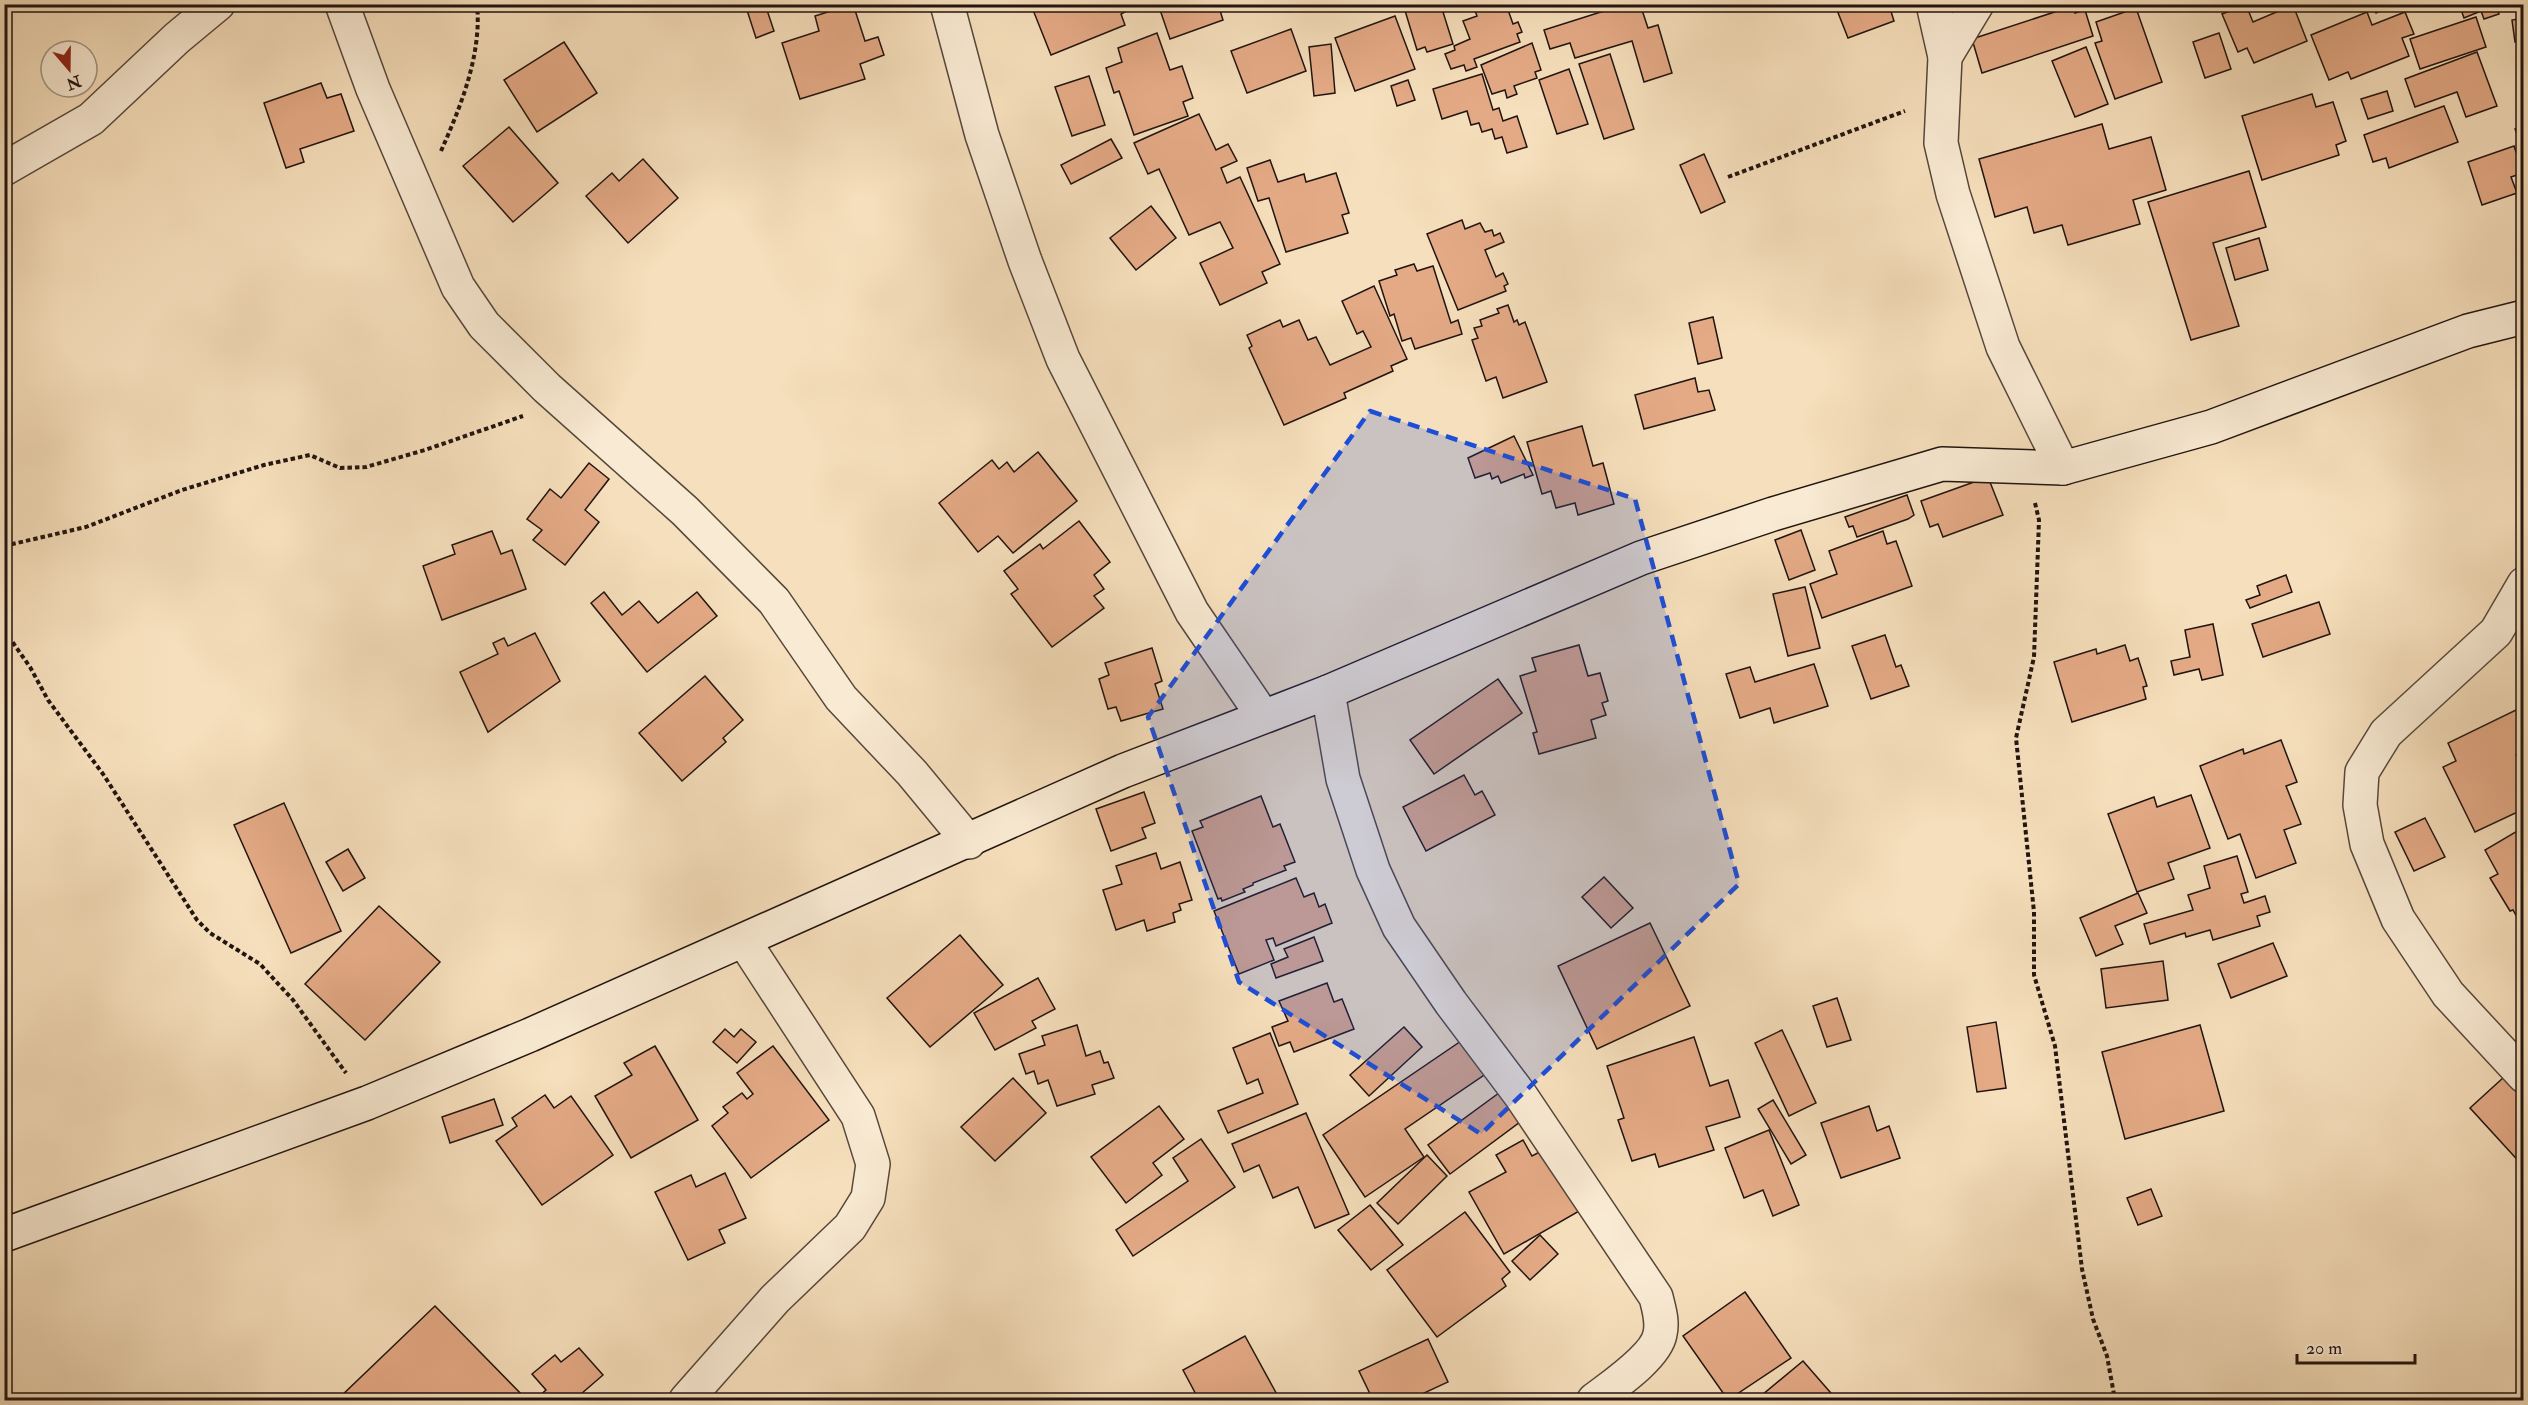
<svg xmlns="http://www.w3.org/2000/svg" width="2528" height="1405" font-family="'IM FELL Double Pica',serif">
<rect width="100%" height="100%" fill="#f6dfbc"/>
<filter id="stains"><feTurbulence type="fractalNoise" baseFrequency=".00333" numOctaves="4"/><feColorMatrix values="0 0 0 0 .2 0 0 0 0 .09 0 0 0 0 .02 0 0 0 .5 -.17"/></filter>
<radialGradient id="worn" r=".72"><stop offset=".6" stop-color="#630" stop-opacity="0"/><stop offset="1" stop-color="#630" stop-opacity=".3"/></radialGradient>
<!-- building -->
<g fill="#e4aa86" stroke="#211410" stroke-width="1.5">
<path d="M745 4H765L774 31 756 38Z"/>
<path d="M853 4 865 41 878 37 884 55 860 64 865 79 800 99 782 43 819 31 815 16Z"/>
<path d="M1046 4H1122L1125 12 1121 14 1125 25 1051 55 1033 10Z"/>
<path d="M1158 4H1218L1223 20 1170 39Z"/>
<path d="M1403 4H1466L1443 12 1453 44 1427 52 1425 47 1417 50Z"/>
<path d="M1482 4H1506L1513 24 1518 22 1522 32 1517 34 1520 42 1474 59 1477 67 1466 71 1464 65 1451 69 1445 54 1455 50 1454 46 1470 39 1463 21 1477 16 1474 8Z"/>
<path d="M1626 4H1640L1648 28 1658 25 1672 73 1644 82 1632 41 1575 58 1570 43 1550 49 1544 30Z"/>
<path d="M1842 4H1891L1889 5 1894 21 1848 38 1837 10 1843 7Z"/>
<path d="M2372 4H2395L2376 13Z"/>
<path d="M2459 4H2496L2499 14 2484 19 2481 11 2464 18Z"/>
<path d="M2246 5 2253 22 2293 5 2307 41 2254 63 2247 48 2238 52 2222 14Z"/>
<path d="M2073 6 2075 13 2085 10 2093 36 1982 73 1972 39Z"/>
<path d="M2136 8 2162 82 2115 99 2095 43 2102 41 2096 22Z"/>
<path d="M2367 12 2372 25 2405 12 2414 34 2402 38 2409 56 2351 79 2348 72 2329 80 2311 35Z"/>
<path d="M1395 16 1415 69 1355 91 1335 38Z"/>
<path d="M2476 17 2486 47 2420 69 2410 39Z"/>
<path d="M2524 18V41L2515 42 2512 20Z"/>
<path d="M1291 29 1306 71 1247 93 1231 51Z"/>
<path d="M1157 33 1170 70 1182 66 1193 98 1183 102 1188 116 1134 135 1119 91 1114 93 1106 68 1122 62 1118 48Z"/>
<path d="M2219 33 2231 69 2205 78 2193 42Z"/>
<path d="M564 42 597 93 537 132 504 80Z"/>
<path d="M1532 43 1541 70 1535 72 1537 78 1514 86 1517 94 1507 98 1505 90 1492 94 1481 65Z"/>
<path d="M1331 44 1335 93 1314 96 1309 47Z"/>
<path d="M2086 47 2108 104 2075 117 2052 61Z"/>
<path d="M2477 52 2497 106 2466 117 2457 92 2415 107 2405 79Z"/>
<path d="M1610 54 1634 129 1604 139 1579 64Z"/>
<path d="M1569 69 1588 124 1557 134 1539 80Z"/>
<path d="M1482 74 1493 110 1499 108 1503 121 1517 116 1527 147 1507 153 1502 137 1495 139 1492 129 1482 132 1479 123 1471 125 1467 111 1442 119 1433 89Z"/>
<path d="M1089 76 1105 125 1072 136 1055 87Z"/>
<path d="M1408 80 1415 100 1397 106 1391 86Z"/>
<path d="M321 83 327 98 341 94 354 131 300 149 304 162 286 168 264 103Z"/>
<path d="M2387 91 2393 111 2368 119 2361 99Z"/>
<path d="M2312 94 2316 107 2333 102 2346 141 2336 145 2339 155 2262 180 2242 116Z"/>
<path d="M2444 106 2458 142 2389 168 2386 158 2373 162 2364 135Z"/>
<path d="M1199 114 1216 150 1228 144 1237 161 1221 168 1227 183 1240 177 1280 264 1262 272 1267 283 1220 305 1200 263 1233 248 1220 222 1189 235 1159 169 1148 174 1134 143Z"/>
<path d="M2102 124 2109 149 2151 137 2166 190 2133 200 2140 224 2068 245 2062 225 2034 233 2027 207 1995 217 1979 159Z"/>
<path d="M2524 126V151L2515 129Z"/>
<path d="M509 127 558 183 513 222 463 166Z"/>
<path d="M1111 139 1122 158 1071 184 1061 165Z"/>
<path d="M2514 146 2523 173 2511 177 2517 193 2482 205 2468 162Z"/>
<path d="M1704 154 1725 202 1701 213 1680 165Z"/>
<path d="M643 159 678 198 628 243 586 196 612 173 619 181Z"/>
<path d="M1270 160 1278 182 1304 174 1306 182 1336 173 1349 213 1342 215 1348 233 1286 252 1269 198 1258 201 1247 168Z"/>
<path d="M2249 171 2266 227 2213 243 2239 326 2191 340 2148 202Z"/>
<path d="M1151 206 1176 238 1136 270 1110 238Z"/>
<path d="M1462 220 1465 229 1480 223 1485 232 1492 230 1494 236 1500 233 1504 242 1485 250 1496 277 1503 273 1508 284 1504 286 1506 291 1458 310 1427 234Z"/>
<path d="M2259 238 2268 270 2235 280 2226 248Z"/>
<path d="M1414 264 1417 271 1433 266 1451 323 1458 320 1462 334 1415 349 1411 338 1402 341 1394 314 1390 316 1379 281 1397 275 1395 270Z"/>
<path d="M1374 286 1407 359 1391 366 1393 371 1344 393 1346 398 1284 425 1249 348 1252 346 1247 335 1280 320 1283 327 1299 320 1308 340 1316 337 1330 365 1371 347 1363 331 1357 334 1342 301Z"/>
<path d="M1508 305 1514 322 1517 320 1519 325 1525 322 1547 382 1503 398 1496 377 1486 381 1472 340 1478 338 1474 328 1482 326 1480 320 1499 313 1497 309Z"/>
<path d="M1713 317 1722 358 1698 364 1689 323Z"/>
<path d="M1695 378 1698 392 1709 390 1715 410 1644 429 1635 395Z"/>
<path d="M1582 426 1593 466 1603 463 1614 504 1578 515 1575 503 1556 508 1551 491 1542 494 1527 442Z"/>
<path d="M1514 436 1533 475 1525 478 1524 474 1501 483 1498 476 1492 479 1490 473 1475 478 1468 458Z"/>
<path d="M1038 452 1077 501 1013 553 998 536 978 552 939 503 992 460 999 469 1007 462 1014 472Z"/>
<path d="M589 463 609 479 585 510 599 522 565 565 533 540 542 530 527 519 550 489 561 498Z"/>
<path d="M1988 477 2003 515 1943 537 1938 524 1930 527 1921 501Z"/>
<path d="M1907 495 1914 515 1908 519 1857 537 1853 526 1849 527 1845 517Z"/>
<path d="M1079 521 1110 562 1094 575 1104 589 1094 596 1104 608 1052 647 1011 594 1018 589 1004 571 1040 544 1043 549Z"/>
<path d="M1801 530 1815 570 1789 580 1775 540Z"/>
<path d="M492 531 501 554 512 550 526 589 442 620 423 566 455 554 452 545Z"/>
<path d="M1883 531 1887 544 1896 541 1912 586 1822 618 1810 584 1837 574 1829 551Z"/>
<path d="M2286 575 2292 592 2250 608 2246 600 2260 595 2257 586Z"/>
<path d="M1805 587 1820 648 1788 656 1773 594Z"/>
<path d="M604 592 622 615 639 601 658 623 697 592 717 616 647 672 591 603Z"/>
<path d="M2319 602 2330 634 2263 657 2252 624Z"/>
<path d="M2213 624 2223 675 2202 680 2199 669 2174 675 2171 661 2190 657 2185 630Z"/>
<path d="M535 633 560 681 488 732 460 672 498 654 493 643 504 638 508 646Z"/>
<path d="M1885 635 1896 667 1901 665 1909 686 1871 699 1852 646Z"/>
<path d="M1579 645 1588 676 1600 673 1608 701 1602 703 1606 715 1591 720 1596 738 1539 754 1533 733 1537 732 1520 676 1536 671 1532 658Z"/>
<path d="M2125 645 2130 661 2138 658 2147 686 2143 687 2146 699 2072 722 2054 662 2096 649 2097 654Z"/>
<path d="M1152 648 1162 681 1155 684 1163 709 1121 721 1116 707 1108 709 1099 679 1109 675 1105 663Z"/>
<path d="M1814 664 1828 706 1774 723 1770 708 1740 718 1726 674 1750 667 1755 682Z"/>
<path d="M705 676 743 720 723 738 726 742 682 781 639 733Z"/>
<path d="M1498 679 1522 713 1434 774 1410 740Z"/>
<path d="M2516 710 2524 725V751L2516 755 2524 766V809L2475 832 2443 767 2456 761 2448 743Z"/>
<path d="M2281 740 2297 782 2286 786 2301 824 2284 830 2296 863 2256 878 2240 834 2228 839 2200 766 2243 749 2244 754Z"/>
<path d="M1464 775 1475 795 1482 791 1495 815 1426 851 1403 807Z"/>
<path d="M1144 792 1155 823 1142 828 1146 838 1111 851 1096 809Z"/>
<path d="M2191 795 2210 848 2168 863 2174 879 2137 892 2108 814 2154 797 2157 807Z"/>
<path d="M1261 796 1273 827 1280 824 1295 862 1284 866 1286 870 1253 883V885L1243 889 1245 892 1222 901 1221 898 1218 899 1192 831 1203 827 1200 821Z"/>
<path d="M284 803 341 931 291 953 234 825Z"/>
<path d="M2425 818 2445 857 2414 871 2395 832Z"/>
<path d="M2524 827V916L2518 919 2513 910 2510 911 2490 878 2498 874 2485 850Z"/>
<path d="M348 849 365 878 343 891 326 862Z"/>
<path d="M1156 853 1161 869 1180 862 1192 900 1179 904 1181 910 1173 913 1175 922 1147 931 1144 920 1116 930 1103 890 1122 884 1116 866Z"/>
<path d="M2237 856 2248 892 2241 894 2244 903 2265 896 2270 912 2257 916 2260 926 2213 940 2210 930 2186 937 2185 933 2150 944 2144 924 2193 910 2188 895 2210 888 2204 866Z"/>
<path d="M1604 877 1633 908 1611 928 1582 897Z"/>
<path d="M1296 878 1304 897 1314 893 1319 907 1325 904 1332 923 1276 946 1273 938 1266 940 1274 960 1239 974 1214 911Z"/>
<path d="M2138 893 2147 913 2115 926 2123 944 2096 956 2080 918Z"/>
<path d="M379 906 440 962 365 1040 305 984Z"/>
<path d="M1650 923 1690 1006 1597 1049 1558 966Z"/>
<path d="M960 935 1003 985 930 1047 887 998Z"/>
<path d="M1314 937 1323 961 1276 978 1271 964 1288 957 1284 949Z"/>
<path d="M2273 943 2287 976 2231 998 2218 964Z"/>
<path d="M2163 961 2168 1000 2106 1008 2101 969Z"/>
<path d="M1038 978 1055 1009 1032 1021 1036 1028 995 1050 974 1013Z"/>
<path d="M1327 983 1334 1002 1342 999 1354 1029 1294 1052 1290 1042 1279 1046 1272 1027 1288 1021 1279 1001Z"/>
<path d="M1837 998 1851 1040 1827 1047 1813 1006Z"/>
<path d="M1996 1022 2006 1088 1977 1092 1967 1027Z"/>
<path d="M1077 1025 1086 1056 1100 1051 1104 1063 1108 1062 1114 1078 1092 1085 1095 1094 1057 1106 1048 1080 1038 1084 1034 1071 1026 1074 1019 1054 1045 1045 1042 1036Z"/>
<path d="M2200 1025 2224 1111 2125 1139 2102 1052Z"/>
<path d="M1404 1027 1422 1047 1369 1096 1350 1075Z"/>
<path d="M725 1029 734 1037 741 1029 756 1042 737 1063 713 1042Z"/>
<path d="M1782 1030 1816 1103 1789 1116 1755 1043Z"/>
<path d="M1270 1033 1298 1104 1228 1133 1218 1111 1263 1093 1258 1079 1247 1084 1233 1048Z"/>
<path d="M1467 1037 1490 1071 1405 1129 1424 1157 1365 1197 1323 1135Z"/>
<path d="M1694 1037 1710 1086 1728 1080 1740 1117 1706 1127 1714 1150 1659 1167 1655 1154 1632 1161 1618 1120 1624 1118 1607 1066Z"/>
<path d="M655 1046 698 1120 631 1158 595 1096 632 1075 624 1063Z"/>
<path d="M773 1046 829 1120 751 1178 712 1126 728 1113 723 1107 742 1093 747 1099 753 1094 737 1073Z"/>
<path d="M2504 1077 2524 1099V1167L2470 1108Z"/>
<path d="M1013 1078 1046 1113 995 1161 961 1127Z"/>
<path d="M1503 1090 1524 1119 1450 1174 1428 1145Z"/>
<path d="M545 1095 554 1108 571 1096 613 1155 542 1205 496 1141 517 1126 512 1118Z"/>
<path d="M494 1099 503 1125 450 1143 442 1117Z"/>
<path d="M1773 1100 1806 1155 1791 1164 1758 1109Z"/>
<path d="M1159 1106 1184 1139 1153 1163 1162 1175 1126 1203 1091 1157Z"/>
<path d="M1869 1106 1877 1131 1889 1126 1900 1158 1841 1178 1821 1123Z"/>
<path d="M1306 1113 1349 1214 1315 1228 1298 1187 1273 1198 1259 1165 1244 1172 1232 1144Z"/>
<path d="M1769 1130 1799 1205 1773 1216 1763 1190 1744 1198 1725 1148Z"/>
<path d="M1201 1139 1235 1187 1133 1256 1116 1230 1188 1181 1173 1158Z"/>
<path d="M1523 1140 1532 1156 1547 1148 1581 1210 1504 1254 1469 1192 1506 1172 1496 1155Z"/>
<path d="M1427 1155 1447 1176 1398 1224 1377 1203Z"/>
<path d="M725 1173 746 1218 719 1230 725 1243 688 1260 655 1192 691 1175 696 1187Z"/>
<path d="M2151 1189 2162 1216 2138 1225 2127 1198Z"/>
<path d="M1370 1205 1403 1245 1371 1270 1338 1230Z"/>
<path d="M1465 1212 1510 1272 1502 1279 1506 1286 1437 1337 1387 1270Z"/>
<path d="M1540 1235 1558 1254 1530 1280 1512 1261Z"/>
<path d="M1745 1292 1791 1358 1728 1400 1683 1336Z"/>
<path d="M435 1306 527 1400H337Z"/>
<path d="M1245 1336 1280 1400H1199L1183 1370Z"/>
<path d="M1428 1339 1448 1382 1424 1393 1428 1400H1373L1359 1371Z"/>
<path d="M579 1348 603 1375 574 1400H563L560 1397 557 1400H535L546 1390 532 1374 555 1355 561 1362Z"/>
<path d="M1803 1361 1837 1400H1756Z"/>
</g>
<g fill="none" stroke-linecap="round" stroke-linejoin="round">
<!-- street casing -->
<g stroke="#56473b" stroke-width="36">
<g id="street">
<path d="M342 4 373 89 458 287 484 325 547 388 685 511 774 601 841 698 912 773 969 842"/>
<path d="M947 4 982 135 1025 261 1063 359 1192 612 1263 716"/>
<path d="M1933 4 1945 57 1941 143 1953 194 2003 347 2063 468"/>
<path d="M1945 57 1977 4"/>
<path d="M4 169 91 119 177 38 218 4"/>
<path d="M2524 584 2496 632 2386 733 2362 772 2360 805 2367 844 2398 919 2448 994 2524 1076"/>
<path d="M1328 692 1343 779 1373 870 1399 927 1451 1003 1521 1096 1656 1297C1659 1310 1663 1321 1660 1334 1656 1357 1612 1386 1594 1400"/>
<path d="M686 1400 775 1299 850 1227 868 1198 873 1164 858 1116 744 941"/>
</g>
</g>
<!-- secondary casing -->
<g stroke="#211410" stroke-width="36">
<path id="secondary" d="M4 1235 367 1103 530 1035 1123 771 1328 692 1641 558 1773 514 1942 464 2063 468 2211 427 2468 331 2524 317"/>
</g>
<!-- path -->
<g stroke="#211410" stroke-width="4" stroke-dasharray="4.5 3" stroke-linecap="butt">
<path d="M441 151C461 106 482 54 477 4"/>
<path d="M1728 177 1905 111"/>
<path d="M2035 503 2039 520 2034 657 2016 738 2034 912V975L2055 1046 2082 1269 2093 1319 2107 1356 2115 1400"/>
<path d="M4 546 86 527 182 490 264 465 310 455 340 468 366 467 425 450 523 416"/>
<path d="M4 630 30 667 48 700 103 774 197 920 210 933 260 964 293 1000 346 1073"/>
</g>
<!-- street -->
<use href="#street" stroke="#f9ead3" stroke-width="33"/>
<!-- secondary -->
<use href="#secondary" stroke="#f9ead3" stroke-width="33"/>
</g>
<!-- marked area -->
<path fill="#1d4ed8" fill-opacity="0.2" stroke="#1d4ed8" stroke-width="4.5" stroke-dasharray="12 8" stroke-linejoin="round" d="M1370 411 1635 499 1739 884 1481 1134 1239 982 1148 717Z"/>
<!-- margin -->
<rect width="2528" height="1405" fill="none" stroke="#f6dfbc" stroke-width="24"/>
<rect x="6" y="6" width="2516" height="1393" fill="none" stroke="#211410" stroke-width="3"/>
<rect x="12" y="12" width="2504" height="1381" fill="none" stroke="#211410" stroke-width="1.5"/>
<!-- north arrow -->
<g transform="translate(69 69) rotate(160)"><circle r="28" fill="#f9ead3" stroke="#a39485" stroke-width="1.5"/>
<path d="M0-4.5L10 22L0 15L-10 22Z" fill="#8f2418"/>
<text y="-9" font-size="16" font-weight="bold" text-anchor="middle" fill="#211410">N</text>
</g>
<!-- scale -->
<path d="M2297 1354v9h118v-9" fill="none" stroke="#211410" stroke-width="3"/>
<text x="2306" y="1354" font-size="18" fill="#211410" stroke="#f9ead3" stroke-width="4.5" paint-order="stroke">20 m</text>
<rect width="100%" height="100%" filter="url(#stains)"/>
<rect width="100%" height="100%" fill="url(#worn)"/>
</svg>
